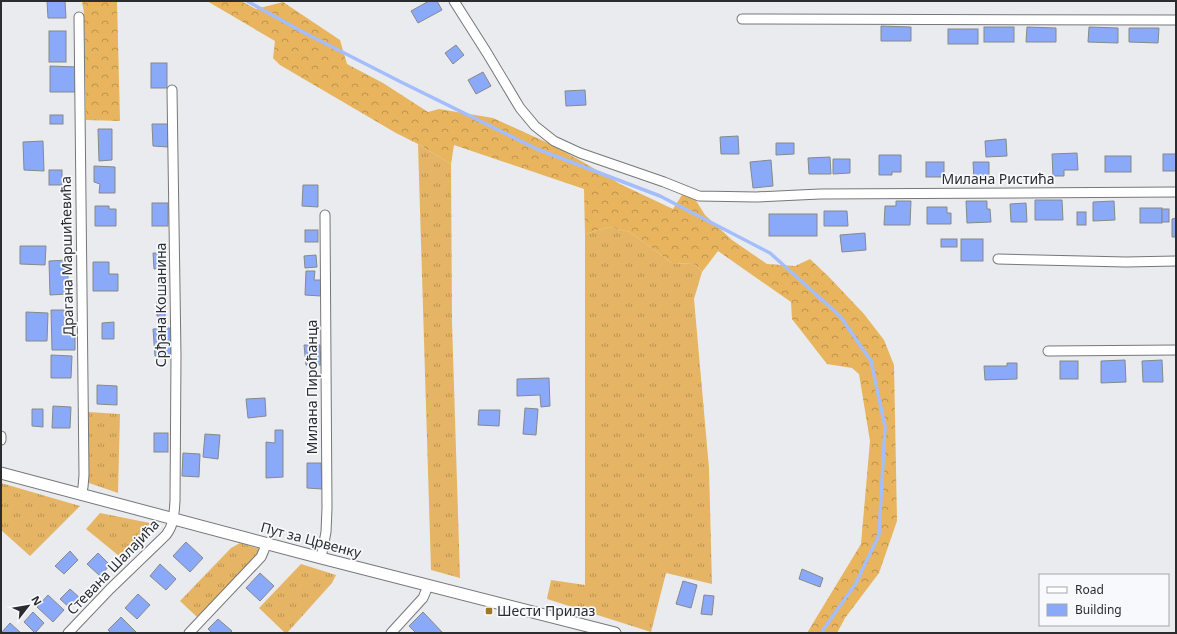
<svg xmlns="http://www.w3.org/2000/svg" width="1177" height="634" font-family="'Noto Sans',sans-serif">
<defs>
<pattern id="grass-tufts" width="24" height="20" patternUnits="userSpaceOnUse"><rect width="24" height="20" fill="#e5b565"/><path d="M3 7l-1-3M5 7V3M7 7l1-3M15 17l-1-3M17 17v-4M19 17l1-3" fill="none" stroke="#ba9354"/></pattern>
<pattern id="forest-crowns" width="20" height="18" patternUnits="userSpaceOnUse"><rect width="20" height="18" fill="#e8b45d"/><path d="M2 6a3 3 0 1 1 6 0M12 15a3 3 0 1 1 6 0" fill="none" stroke="#bc934d"/></pattern>
</defs>
<rect width="100%" height="100%" fill="#eaebee"/>
<!-- grass -->
<g fill="url(#grass-tufts)">
<path d="M418 144 451 164 452 322 460 578 431 570Z"/>
<path d="M609 227 630 232 672 263 694 264 702 272 694 299 709 468 712 584 666 573 651 632 547 599 551 580 585 585V234Z"/>
<path d="M88 412 120 414 118 493 89 483Z"/>
<path d="M1 483 80 506 30 556 1 530Z"/>
<path d="M100 513 150 523 124 560 86 529Z"/>
<path d="M240 543 260 549 245 569 197 617 180 601 231 548Z"/>
<path d="M301 564 336 575 332 583 287 633H285L259 608Z"/>
</g>
<!-- forest -->
<g fill="url(#forest-crowns)">
<path d="M82 1H117L120 121 86 120 84 13Z"/>
<path d="M207 1H241L256 9 283 2 340 40 347 64 383 83 428 112 439 109 493 118 548 143 583 162 620 184 673 209 682 195 695 199 705 215 732 240 767 264 795 266 810 259 829 277 864 314 884 340 894 365 897 521 879 573 845 618 837 633H807L861 544 870 441 859 374 852 368 827 364 792 319 791 302 718 251 702 272 694 264 672 263 630 232 609 227 585 234 584 189 454 145 451 164 418 144 396 133 280 65 273 58 275 41Z"/>
</g>
<g fill="none" stroke-linecap="round" stroke-linejoin="round">
<!-- stream -->
<path stroke="#a3bdfd" stroke-width="3.5" d="M247 1 301 31 401 82 537 149 660 196 770 253 840 316 871 361 885 427 879 535 856 583 821 633"/>
</g>
<!-- building -->
<g fill="#8aa9f8" stroke="#87888a">
<path d="M47 1H65L66 18H48Z"/>
<path d="M429 1H437L442 10 418 23 411 11Z"/>
<path d="M881 26 911 27V41H881Z"/>
<rect x="984" y="27" width="30" height="15"/>
<path d="M1027 27 1056 28V42H1026Z"/>
<path d="M1089 27 1118 28V43L1088 42Z"/>
<path d="M1129 28H1159L1158 43 1129 42Z"/>
<rect x="948" y="29" width="30" height="15"/>
<rect x="49" y="31" width="17" height="31"/>
<path d="M456 45 464 55 453 64 445 53Z"/>
<rect x="151" y="63" width="16" height="25"/>
<path d="M50 66 77 67V92H50Z"/>
<path d="M483 72 491 86 476 94 468 80Z"/>
<path d="M585 90 586 105 566 106 565 91Z"/>
<rect x="50" y="115" width="13" height="9"/>
<path d="M152 124H168V147L153 146Z"/>
<path d="M98 129H112V160L99 161Z"/>
<path d="M738 136 739 154H721L720 137Z"/>
<path d="M1006 139 1007 156 986 157 985 141Z"/>
<path d="M43 141 44 171 24 170 23 142Z"/>
<path d="M776 143H794V154L776 155Z"/>
<path d="M1077 153 1078 170H1064V176H1053L1052 154Z"/>
<rect x="1163" y="154" width="13" height="17"/>
<path d="M879 155H901V172H892V175H879Z"/>
<rect x="1105" y="156" width="26" height="16"/>
<path d="M830 157 831 174H809L808 158Z"/>
<path d="M833 159H850V173L833 174Z"/>
<path d="M771 160 773 186 753 188 750 162Z"/>
<rect x="926" y="162" width="18" height="15"/>
<path d="M973 162H989V179H974Z"/>
<path d="M94 166 115 167V193H99L100 184 94 182Z"/>
<rect x="49" y="170" width="13" height="15"/>
<path d="M303 185H318V207L302 206Z"/>
<path d="M1035 200H1062L1063 220H1035Z"/>
<path d="M896 201H911L910 225H884L885 206H896Z"/>
<path d="M966 201H987V209H990L991 222 967 223Z"/>
<path d="M1114 201 1115 220 1093 221V202Z"/>
<rect x="152" y="203" width="16" height="23"/>
<path d="M1026 203 1027 222H1011L1010 204Z"/>
<path d="M95 206H109V209H116V226H95Z"/>
<path d="M927 207H947V213H951V224H927Z"/>
<rect x="1140" y="208" width="22" height="15"/>
<rect x="1162" y="209" width="7" height="13"/>
<path d="M824 211H847L848 226H824Z"/>
<rect x="1077" y="212" width="9" height="13"/>
<rect x="769" y="214" width="48" height="22"/>
<path d="M1176 218V237H1172V219Z"/>
<rect x="305" y="230" width="13" height="12"/>
<path d="M865 233 866 250 842 252 840 235Z"/>
<rect x="941" y="239" width="16" height="8"/>
<rect x="961" y="239" width="22" height="22"/>
<path d="M20 246H46L45 265 20 264Z"/>
<path d="M153 253H163V268L154 269Z"/>
<path d="M316 255 317 267 305 268 304 256Z"/>
<path d="M68 260V294L50 295 49 261Z"/>
<path d="M93 262H109V274H118V291H93Z"/>
<path d="M306 271H315L314 280H321V296L305 295Z"/>
<path d="M157 301H166L165 317 157 316Z"/>
<path d="M51 310H65V333H75V350H52Z"/>
<path d="M26 312 48 313 47 341H26Z"/>
<path d="M114 322V339H102V323Z"/>
<path d="M170 328 171 355 155 356 153 329Z"/>
<path d="M304 345H320L321 365H306Z"/>
<path d="M51 355 72 356 71 378H51Z"/>
<path d="M1125 360 1126 382 1101 383V361Z"/>
<path d="M1162 360 1163 382H1143L1142 361Z"/>
<rect x="1060" y="361" width="18" height="18"/>
<path d="M1007 363H1017V379L985 380 984 366H1007Z"/>
<path d="M549 378 550 406 541 407 540 395 517 396V379Z"/>
<path d="M97 385 117 386V405L97 404Z"/>
<path d="M265 398 266 416 248 418 246 399Z"/>
<path d="M53 406 71 407 70 428H52Z"/>
<path d="M525 408 538 409 536 435 523 434Z"/>
<path d="M32 409H43V427L32 426Z"/>
<path d="M479 410H500L499 426 478 425Z"/>
<path d="M275 430H283V477L266 478V442L275 443Z"/>
<rect x="154" y="433" width="14" height="19"/>
<path d="M205 434 220 435 218 459 203 457Z"/>
<path d="M183 453 200 454 199 477 182 476Z"/>
<path d="M307 463H321L322 489 307 488Z"/>
<path d="M186 542 203 558 190 572 173 556Z"/>
<path d="M70 551 78 560 64 574 55 566Z"/>
<path d="M98 553 110 565 100 576 87 564Z"/>
<path d="M160 564 176 579 166 590 150 576Z"/>
<path d="M802 569 823 578 820 587 799 579Z"/>
<path d="M260 573 274 586 260 601 246 588Z"/>
<path d="M683 581 697 585 691 608 676 604Z"/>
<path d="M70 589 80 598 70 608 60 599Z"/>
<path d="M138 594 150 605 137 619 125 608Z"/>
<path d="M48 595 64 610 53 622 37 607Z"/>
<path d="M704 595 714 596 712 615 701 614Z"/>
<path d="M33 612 44 623 35 633 24 622Z"/>
<path d="M423 612 443 633H416L409 626Z"/>
<path d="M121 617 137 633H111L108 630Z"/>
<path d="M218 619 232 631 230 633H212L208 629Z"/>
<path d="M10 623 21 633H1Z"/>
</g>
<g fill="none" stroke-linecap="round" stroke-linejoin="round">
<!-- minor casing -->
<g stroke="#767779" stroke-width="11">
<g id="minor">
<path d="M454 1 487 53 520 108 535 126 554 141 580 153 664 182 699 196 756 197 820 194 1176 192"/>
<path d="M79 17 84 475 83 487 81 495"/>
<path d="M742 19 1176 20"/>
<path d="M998 259 1126 262 1176 261"/>
<path d="M1048 351 1176 350"/>
<path d="M1 436V440"/>
<path d="M321 558 326 532 327 508 325 215"/>
<path d="M68 633 110 589 166 535C174 525 174 514 175 501L176 356 172 90"/>
<path d="M189 633 261 557 264 550 266 543"/>
<path d="M391 633 423 598 428 586"/>
</g>
</g>
<!-- tertiary casing -->
<g stroke="#767779" stroke-width="13">
<path id="tertiary" d="M1 473 321 558 615 633"/>
</g>
<!-- minor -->
<use href="#minor" stroke="#fff" stroke-width="9"/>
<!-- tertiary -->
<use href="#tertiary" stroke="#fff" stroke-width="11"/>
</g>
<!-- markers -->
<rect fill="#a17626" stroke="#f8f9fc" stroke-width="1.5" x="485" y="607" width="8" height="8" rx="2"/>
<g text-anchor="middle" stroke-width="3.5" stroke-linejoin="round" paint-order="stroke">
<!-- street labels -->
<g font-size="14" fill="#2b2c2d" stroke="#f8f9fc">
<text x="998" y="184">Милана Ристића</text>
<text transform="translate(67 256) rotate(-91)" y="5">Драгана Маршићевића</text>
<text transform="translate(161 305) rotate(-90)" y="5">Срђана Кошанина</text>
<text transform="translate(312 387) rotate(-90)" y="5">Милана Пироћанца</text>
<text transform="translate(311 540) rotate(15)" y="5">Пут за Црвенку</text>
<text transform="translate(113 567) rotate(-46)" y="5">Стевана Шалајића</text>
</g>
<!-- poi labels -->
<g font-size="14" fill="#2b2c2d" stroke="#f8f9fc" text-anchor="start">
<text x="497" y="616">Шести Прилаз</text>
</g>
</g>
<!-- border -->
<rect width="1177" height="634" fill="none" stroke="#2b2c2d" stroke-width="4"/>
<!-- legend -->
<rect x="1039" y="574" width="130" height="52" fill="#f8f9fc" stroke="#a6a7a9"/>
<rect x="1047" y="587" width="20" height="6" fill="#ffffff" stroke="#a6a7a9"/>
<text x="1075" y="594" font-size="12" fill="#2b2c2d">Road</text>
<rect x="1047" y="604" width="20" height="12" fill="#8aa9f8" stroke="#a6a7a9"/>
<text x="1075" y="614" font-size="12" fill="#2b2c2d">Building</text>
<!-- north arrow -->
<g transform="translate(28 606) rotate(59)" stroke="#f8f9fc" stroke-width="3" paint-order="stroke">
<path d="M0-3L7 15L0 10L-7 15Z" fill="#2b2c2d"/>
<text y="-6" font-size="11" font-weight="bold" text-anchor="middle" fill="#2b2c2d">N</text>
</g>
</svg>
